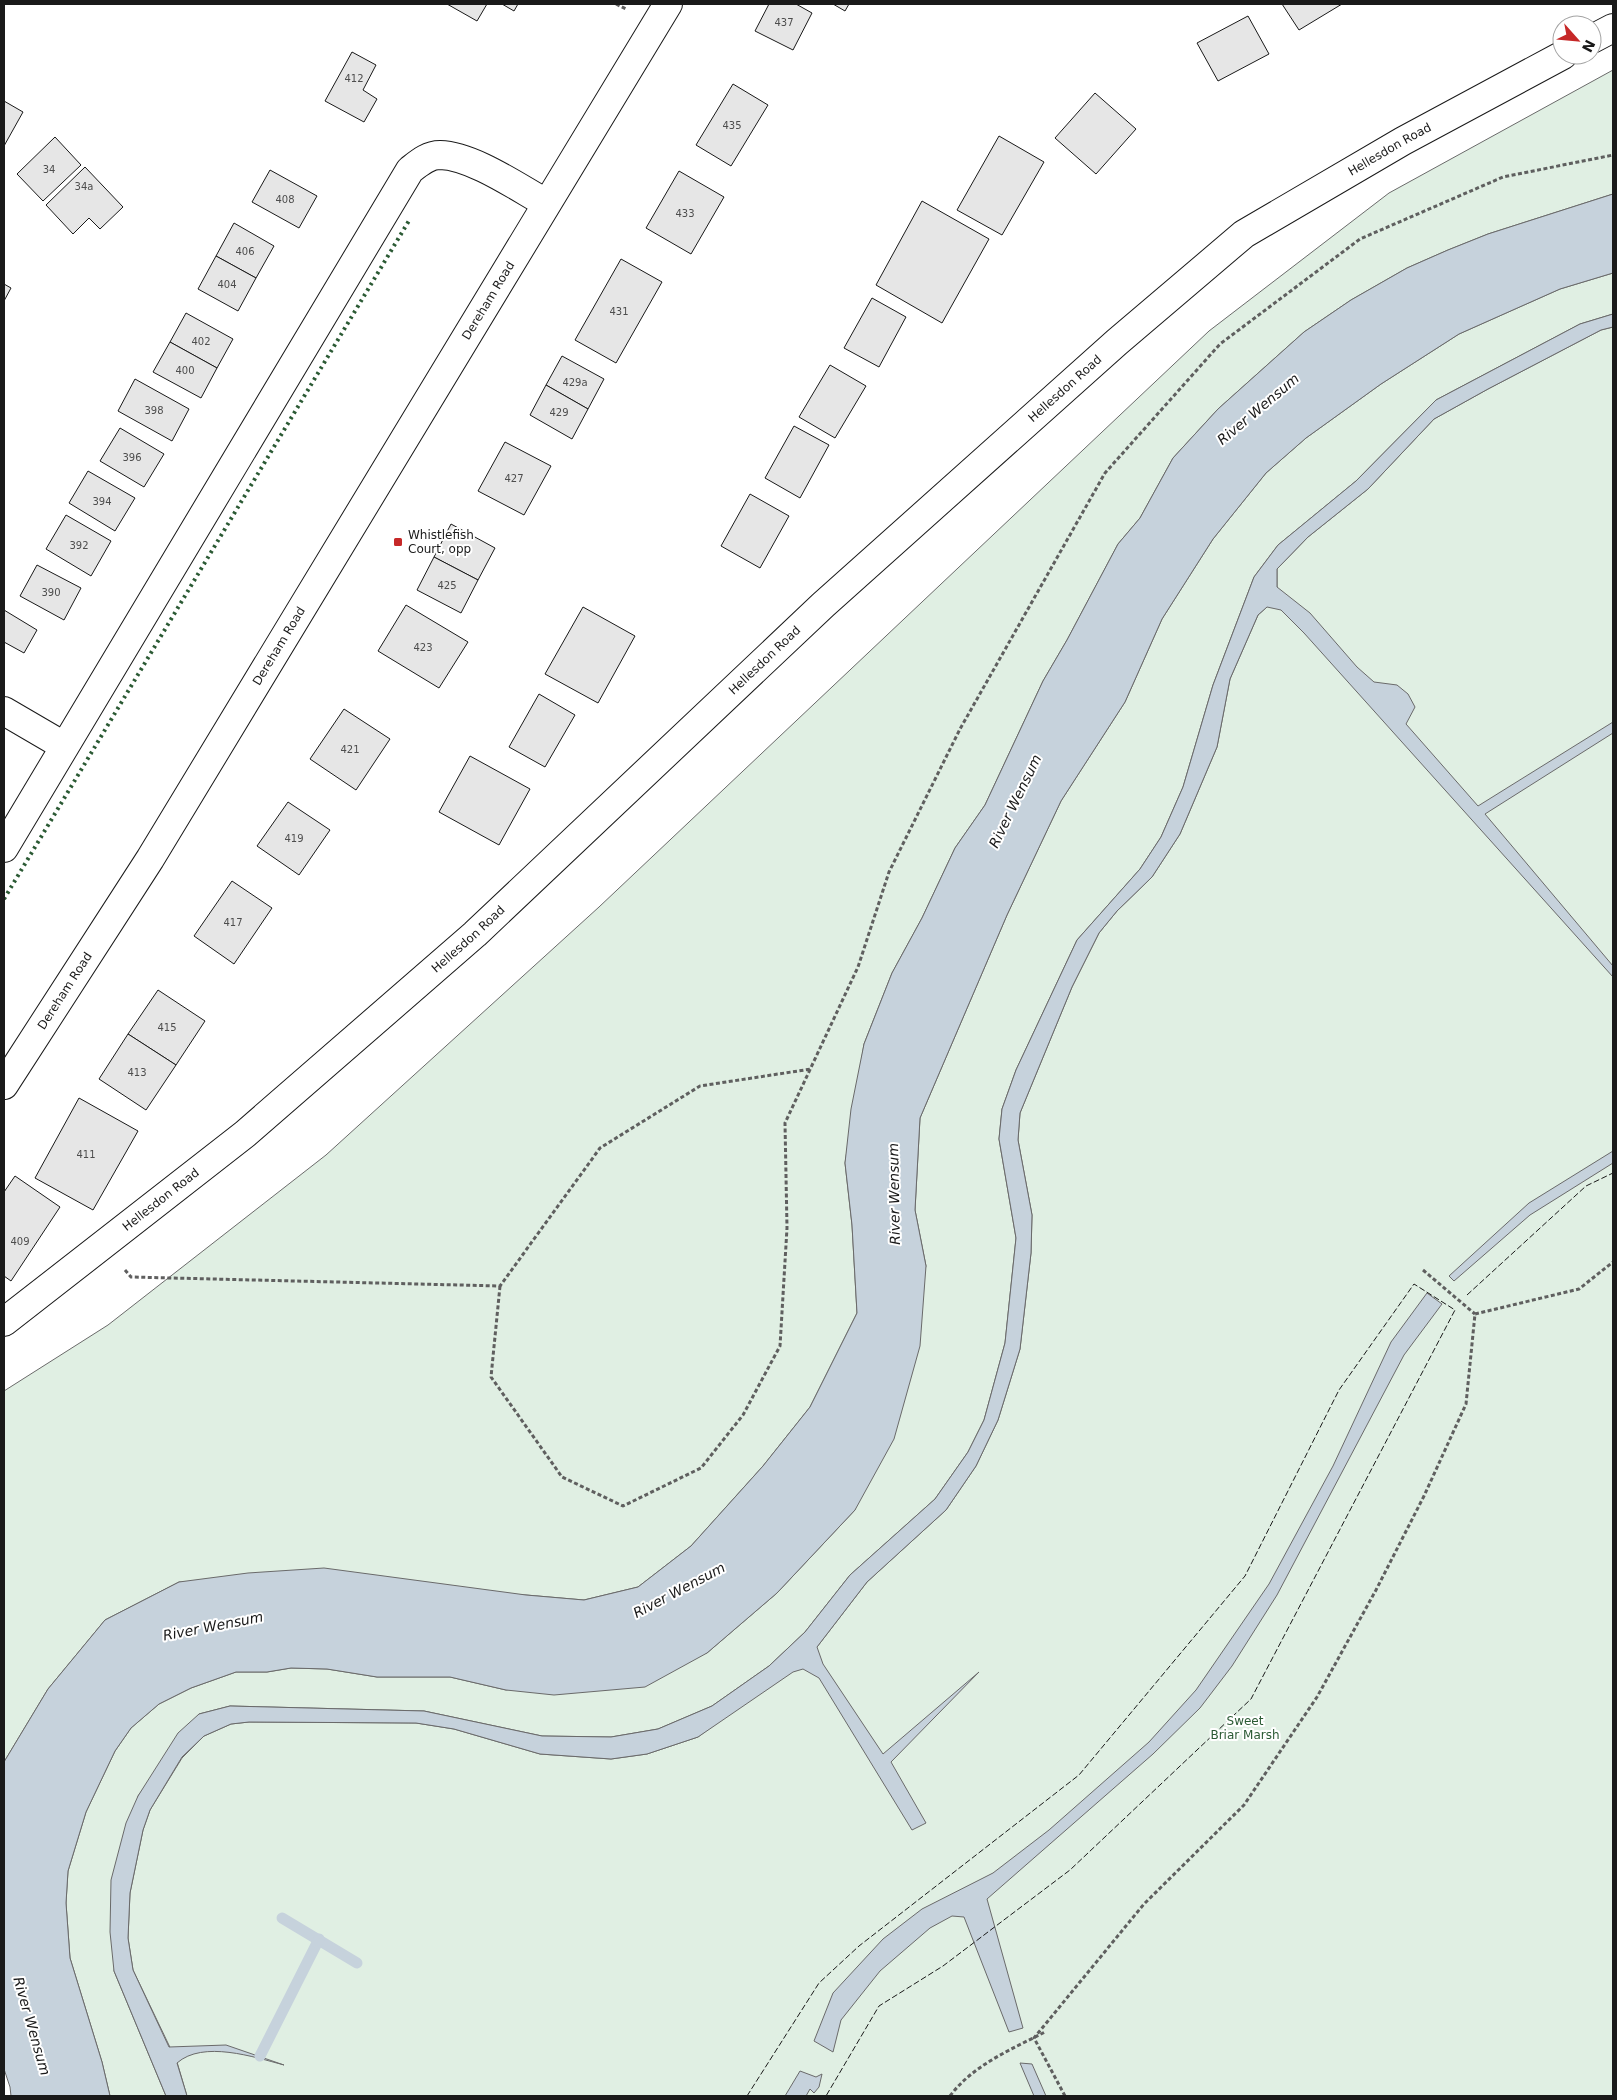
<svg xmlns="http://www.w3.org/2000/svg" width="1617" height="2100" font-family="'DejaVu Sans',sans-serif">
<rect width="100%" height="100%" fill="#fff"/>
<!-- green -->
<g fill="#e0efe3" stroke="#6a6a6a">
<path d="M1613 70V194L1488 234 1448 250 1407 268 1351 300 1304 332 1218 409 1173 458 1140 518 1118 544 1067 640 1043 681 985 805 955 848 922 918 892 973 864 1044 845 1163 852 1225 857 1313 810 1407 763 1466 691 1546 638 1587 584 1600 526 1595 179 1582 105 1620 48 1689 4 1762V1391L108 1325 326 1155 599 907 1209 331 1389 193Z"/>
<path d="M1613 273V314L1580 324 1436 400 1356 481 1278 545 1254 577 1213 685 1183 787 1161 837 1140 869 1077 940 1016 1070 1002 1109 999 1139 1016 1238 1005 1343 984 1420 968 1452 935 1499 850 1575 805 1632 769 1666 712 1706 658 1729 611 1737 542 1736 424 1711 230 1706 199 1714 138 1796 114 1971 166 2096H110L102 2062 70 1958 66 1903 68 1871 86 1812 115 1751 131 1728 159 1704 191 1688 236 1672H267L291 1668 327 1669 377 1677H450L506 1690 707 1653 777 1593 855 1510 926 1266 915 1210 920 1118 1007 915 1061 801 1125 702 1162 619 1213 539 1266 473 1306 438 1381 384 1459 334 1560 289Z"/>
<path d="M1613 327V2096H187L177 2062 133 1970 128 1938 130 1893 143 1830 150 1810 182 1758 204 1736 231 1724 249 1722 416 1723 454 1729 540 1754 611 1759 647 1754 698 1737 817 1647 867 1582 946 1510 976 1466 998 1420 1020 1349 1031 1253 1032 1215 1018 1140 1020 1113 1072 987 1099 933 1117 911 1152 877 1180 834 1217 747 1230 679 1258 615 1267 607 1277 587V569L1308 537 1368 489 1434 419 1488 389 1601 330Z"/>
</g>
<!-- water -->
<g fill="#c6d2dc" stroke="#6a6a6a">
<path d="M1613 194V273L1560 289 1459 334 1381 384 1306 438 1266 473 1213 539 1162 619 1125 702 1061 801 1007 915 920 1118 915 1210 926 1266 920 1346 894 1439 855 1510 777 1593 707 1653 645 1687 554 1695 506 1690 450 1677H377L327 1669 291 1668 267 1672H236L191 1688 159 1704 131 1728 115 1751 86 1812 68 1871 66 1903 70 1958 102 2062 110 2096H11L10 2087 4 2069V1762L48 1689 105 1620 179 1582 248 1573 324 1568 526 1595 584 1600 638 1587 691 1546 763 1466 810 1407 857 1313 852 1225 845 1163 851 1109 864 1044 892 973 922 918 955 848 985 805 1043 681 1067 640 1118 544 1140 518 1173 458 1218 409 1304 332 1351 300 1407 268 1448 250 1488 234Z"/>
<path d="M1613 314V327L1601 330 1488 389 1434 419 1368 489 1308 537 1277 569V587L1310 613 1357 667 1374 682 1397 685 1408 694 1415 707 1406 724 1478 806 1613 722V733L1485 814 1613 966V977L1304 633 1281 610 1267 607 1258 615 1230 679 1217 747 1180 834 1152 877 1117 911 1099 933 1072 987 1020 1113 1018 1140 1032 1215 1031 1253 1020 1349 998 1420 976 1466 946 1510 867 1582 817 1647 823 1664 883 1754 979 1672 891 1762 926 1823 912 1830 819 1678 803 1669 793 1672 698 1737 647 1754 611 1759 540 1754 454 1729 416 1723 249 1722 231 1724 204 1736 182 1757 150 1810 143 1830 130 1893 128 1938 133 1970 169 2047 226 2045 284 2065C254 2057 203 2040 177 2063L187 2096H166L114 1971 110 1932 111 1880 126 1823 138 1796 178 1733 199 1714 230 1706 424 1711 542 1736 611 1737 658 1729 712 1706 769 1666 805 1632 850 1575 935 1499 968 1452 984 1420 1005 1343 1016 1238 999 1139 1002 1109 1016 1070 1077 940 1140 869 1161 837 1183 787 1213 685 1254 577 1278 545 1356 481 1436 400 1580 324Z"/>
<path d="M1613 1151V1163L1530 1215 1454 1281 1449 1276 1529 1203Z"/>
<path d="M1427 1293 1442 1304 1404 1355 1277 1595 1232 1666 1200 1708 1153 1754 987 1899 1023 2028 1009 2032 964 1917 952 1916 930 1928 880 1971 841 2020 833 2052 814 2041 833 1993 883 1939 922 1909 993 1873 1049 1830 1149 1742 1196 1690 1269 1584 1333 1466 1391 1342Z"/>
<path d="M1020 2063 1032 2064 1046 2096H1034Z"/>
<path d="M800 2071 816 2077 822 2074 819 2087 814 2093 810 2089 806 2096H785Z"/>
</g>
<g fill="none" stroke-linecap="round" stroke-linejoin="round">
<!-- stream -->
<g stroke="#c6d2dc" stroke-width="11">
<path d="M282 1918 357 1963"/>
<path d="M260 2056 319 1939"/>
</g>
</g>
<!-- building -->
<g fill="#e6e6e6" stroke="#1a1a1a">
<path d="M447 4H487L477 21Z"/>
<path d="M502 4H518L514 11Z"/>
<path d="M769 4H796L812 13 793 50 755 31Z"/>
<path d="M833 4H849L845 11Z"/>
<path d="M1282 4H1342L1299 30Z"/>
<path d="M1248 16 1269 54 1218 81 1197 43Z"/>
<path d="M352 52 376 65 363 90 377 99 364 122 325 101Z"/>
<path d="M733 84 768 105 731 166 696 145Z"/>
<path d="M1095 93 1136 129 1096 174 1055 138Z"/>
<path d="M4 101 23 112 4 146Z"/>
<path d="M999 136 1044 162 1002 235 957 210Z"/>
<path d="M55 137 81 165 43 201 17 174Z"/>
<path d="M85 167 123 207 100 229 89 218 73 234 46 205Z"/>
<path d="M270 170 317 196 299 228 252 202Z"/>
<path d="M679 171 724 197 691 254 646 228Z"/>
<path d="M922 201 989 239 942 323 876 285Z"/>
<path d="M234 223 274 246 256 278 216 256Z"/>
<path d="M216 256 256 278 238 311 198 289Z"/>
<path d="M621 259 662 282 616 363 575 340Z"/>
<path d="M4 284 11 288 4 301Z"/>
<path d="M872 298 906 317 879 367 844 348Z"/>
<path d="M186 313 233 339 217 368 170 342Z"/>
<path d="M170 342 217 368 201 398 153 372Z"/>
<path d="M562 356 604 379 588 409 546 385Z"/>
<path d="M830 365 866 386 835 438 799 417Z"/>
<path d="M135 379 189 409 172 441 118 411Z"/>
<path d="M546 385 588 409 572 439 530 415Z"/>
<path d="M794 426 829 445 800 498 765 478Z"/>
<path d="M120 428 164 454 144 487 100 461Z"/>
<path d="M505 442 551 466 524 515 478 491Z"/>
<path d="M88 471 135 498 115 531 69 503Z"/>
<path d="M750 494 789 516 760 568 721 546Z"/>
<path d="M66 515 111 541 91 576 46 549Z"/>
<path d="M451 524 495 548 478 580 434 557Z"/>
<path d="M434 557 478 580 461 613 417 590Z"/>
<path d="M37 565 81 588 64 620 20 596Z"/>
<path d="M406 605 468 642 439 688 378 651Z"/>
<path d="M583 607 635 636 598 703 545 674Z"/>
<path d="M4 610 37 630 24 653 4 642Z"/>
<path d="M539 694 575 715 545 767 509 747Z"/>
<path d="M344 709 390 739 356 790 310 759Z"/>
<path d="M470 756 530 789 499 845 439 812Z"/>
<path d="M288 802 330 830 299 875 257 846Z"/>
<path d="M232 881 272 908 234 964 194 936Z"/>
<path d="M158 990 205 1021 176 1065 128 1034Z"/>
<path d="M128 1034 176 1065 146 1110 99 1079Z"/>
<path d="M79 1098 138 1131 93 1210 35 1178Z"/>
<path d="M15 1176 60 1207 11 1281 4 1276V1192Z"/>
</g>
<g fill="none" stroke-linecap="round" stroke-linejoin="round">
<!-- minor casing -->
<g stroke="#1a1a1a" stroke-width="30">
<g id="minor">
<path d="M1592 39 1613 28"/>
<path d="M4 711 64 746"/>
<path d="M4 848 410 170C419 163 428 155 440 155 473 156 517 187 546 203"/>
<path id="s1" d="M4 1322 245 1134 475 934 823 605 1117 342 1244 234 1403 141 1563 55"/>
</g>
</g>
<!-- highway casing -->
<g stroke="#1a1a1a" stroke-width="30">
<g id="highway">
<path id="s2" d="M4 1085 150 859 668 4"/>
</g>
</g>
<!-- path -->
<g stroke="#5f5f5f" stroke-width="3" stroke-dasharray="4 2.5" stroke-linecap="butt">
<path d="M616 4 626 9"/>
<path d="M125 1270 131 1277 500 1286 600 1148 700 1086 811 1069"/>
<path d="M1423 1270 1475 1314"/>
<path d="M500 1286 491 1377 562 1477 623 1506 701 1468 743 1415 780 1346 787 1228 785 1123 858 967 889 872 960 729 1105 473 1220 344 1360 239 1503 177 1613 155"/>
<path d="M950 2096C973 2065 1012 2049 1045 2032"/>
<path d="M1065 2096 1034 2038 1144 1904 1244 1805 1317 1697 1376 1590 1424 1496 1466 1404 1475 1314 1579 1289 1613 1262"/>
</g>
<!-- minor -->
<use href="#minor" stroke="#fff" stroke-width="28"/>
<!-- highway -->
<use href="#highway" stroke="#fff" stroke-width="28"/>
<!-- hedge -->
<path stroke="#2b5a34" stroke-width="4" stroke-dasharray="2.5 4" stroke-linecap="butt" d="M4 899 410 219"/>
<!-- fence -->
<g stroke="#1a1a1a" stroke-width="1" stroke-dasharray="6 2.5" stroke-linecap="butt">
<path d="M1467 1295 1586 1186 1613 1173"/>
<path d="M747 2096 819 1983 859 1946 1079 1775 1245 1576 1339 1390 1414 1284 1455 1310 1251 1699 1070 1870 943 1966 879 2006 826 2096"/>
</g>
</g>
<!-- markers -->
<rect fill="#c62828" stroke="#fff" stroke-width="2" x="393" y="537" width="10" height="10" rx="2.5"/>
<g text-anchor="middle" stroke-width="4" stroke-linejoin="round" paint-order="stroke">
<!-- number labels -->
<g font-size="10" fill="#4d4d4d">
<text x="784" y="26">437</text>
<text x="354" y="82">412</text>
<text x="732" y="129">435</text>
<text x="49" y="173">34</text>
<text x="84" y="190">34a</text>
<text x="285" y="203">408</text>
<text x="685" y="217">433</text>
<text x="245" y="255">406</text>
<text x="227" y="288">404</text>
<text x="619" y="315">431</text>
<text x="201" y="345">402</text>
<text x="185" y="374">400</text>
<text x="575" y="386">429a</text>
<text x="154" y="414">398</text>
<text x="559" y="416">429</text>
<text x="132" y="461">396</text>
<text x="514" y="482">427</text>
<text x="102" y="505">394</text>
<text x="79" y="549">392</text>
<text x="447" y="589">425</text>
<text x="51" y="596">390</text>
<text x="423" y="651">423</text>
<text x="350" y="753">421</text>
<text x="294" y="842">419</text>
<text x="233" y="926">417</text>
<text x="167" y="1031">415</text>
<text x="137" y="1076">413</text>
<text x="86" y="1158">411</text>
<text x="20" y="1245">409</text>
</g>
<!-- street labels -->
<g font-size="12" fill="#1a1a1a" stroke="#fff">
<text dy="4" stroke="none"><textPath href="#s1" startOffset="1819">Hellesdon Road</textPath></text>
<text dy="4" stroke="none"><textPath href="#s2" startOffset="922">Dereham Road</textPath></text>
<text dy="4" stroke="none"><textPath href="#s1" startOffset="1414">Hellesdon Road</textPath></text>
<text dy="4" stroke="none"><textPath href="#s2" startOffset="518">Dereham Road</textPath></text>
<text dy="4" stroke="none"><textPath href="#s1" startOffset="1009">Hellesdon Road</textPath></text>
<text dy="4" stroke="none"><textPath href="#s1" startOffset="602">Hellesdon Road</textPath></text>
<text dy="4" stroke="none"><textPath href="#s2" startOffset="112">Dereham Road</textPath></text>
<text dy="4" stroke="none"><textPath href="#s1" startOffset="199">Hellesdon Road</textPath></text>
</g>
<!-- poi labels -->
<g font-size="12" fill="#1a1a1a" stroke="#fff" text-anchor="start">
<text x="408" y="539">Whistlefish<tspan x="408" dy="14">Court, opp</tspan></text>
</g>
<!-- park labels -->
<g font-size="12" fill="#2b5a34" stroke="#fff">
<text x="1245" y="1725">Sweet<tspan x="1245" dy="14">Briar Marsh</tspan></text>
</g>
<!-- water labels -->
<g font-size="14" font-style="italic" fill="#1a1a1a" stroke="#fff">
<text transform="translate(1258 409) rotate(-40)" y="5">River Wensum</text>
<text transform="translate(1015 801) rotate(-64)" y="5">River Wensum</text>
<text transform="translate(894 1194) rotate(-91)" y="5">River Wensum</text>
<text transform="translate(679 1590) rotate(-28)" y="5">River Wensum</text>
<text transform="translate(213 1626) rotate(-11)" y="5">River Wensum</text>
<text transform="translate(32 2026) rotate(74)" y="5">River Wensum</text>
</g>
</g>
<!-- border -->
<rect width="1617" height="2100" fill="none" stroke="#1a1a1a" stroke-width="10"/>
<!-- north arrow -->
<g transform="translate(1577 40) rotate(117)"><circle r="24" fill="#ffffff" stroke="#a3a3a3"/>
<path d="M0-4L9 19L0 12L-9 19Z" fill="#c62828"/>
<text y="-8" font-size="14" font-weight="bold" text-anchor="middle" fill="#1a1a1a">N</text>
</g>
</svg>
